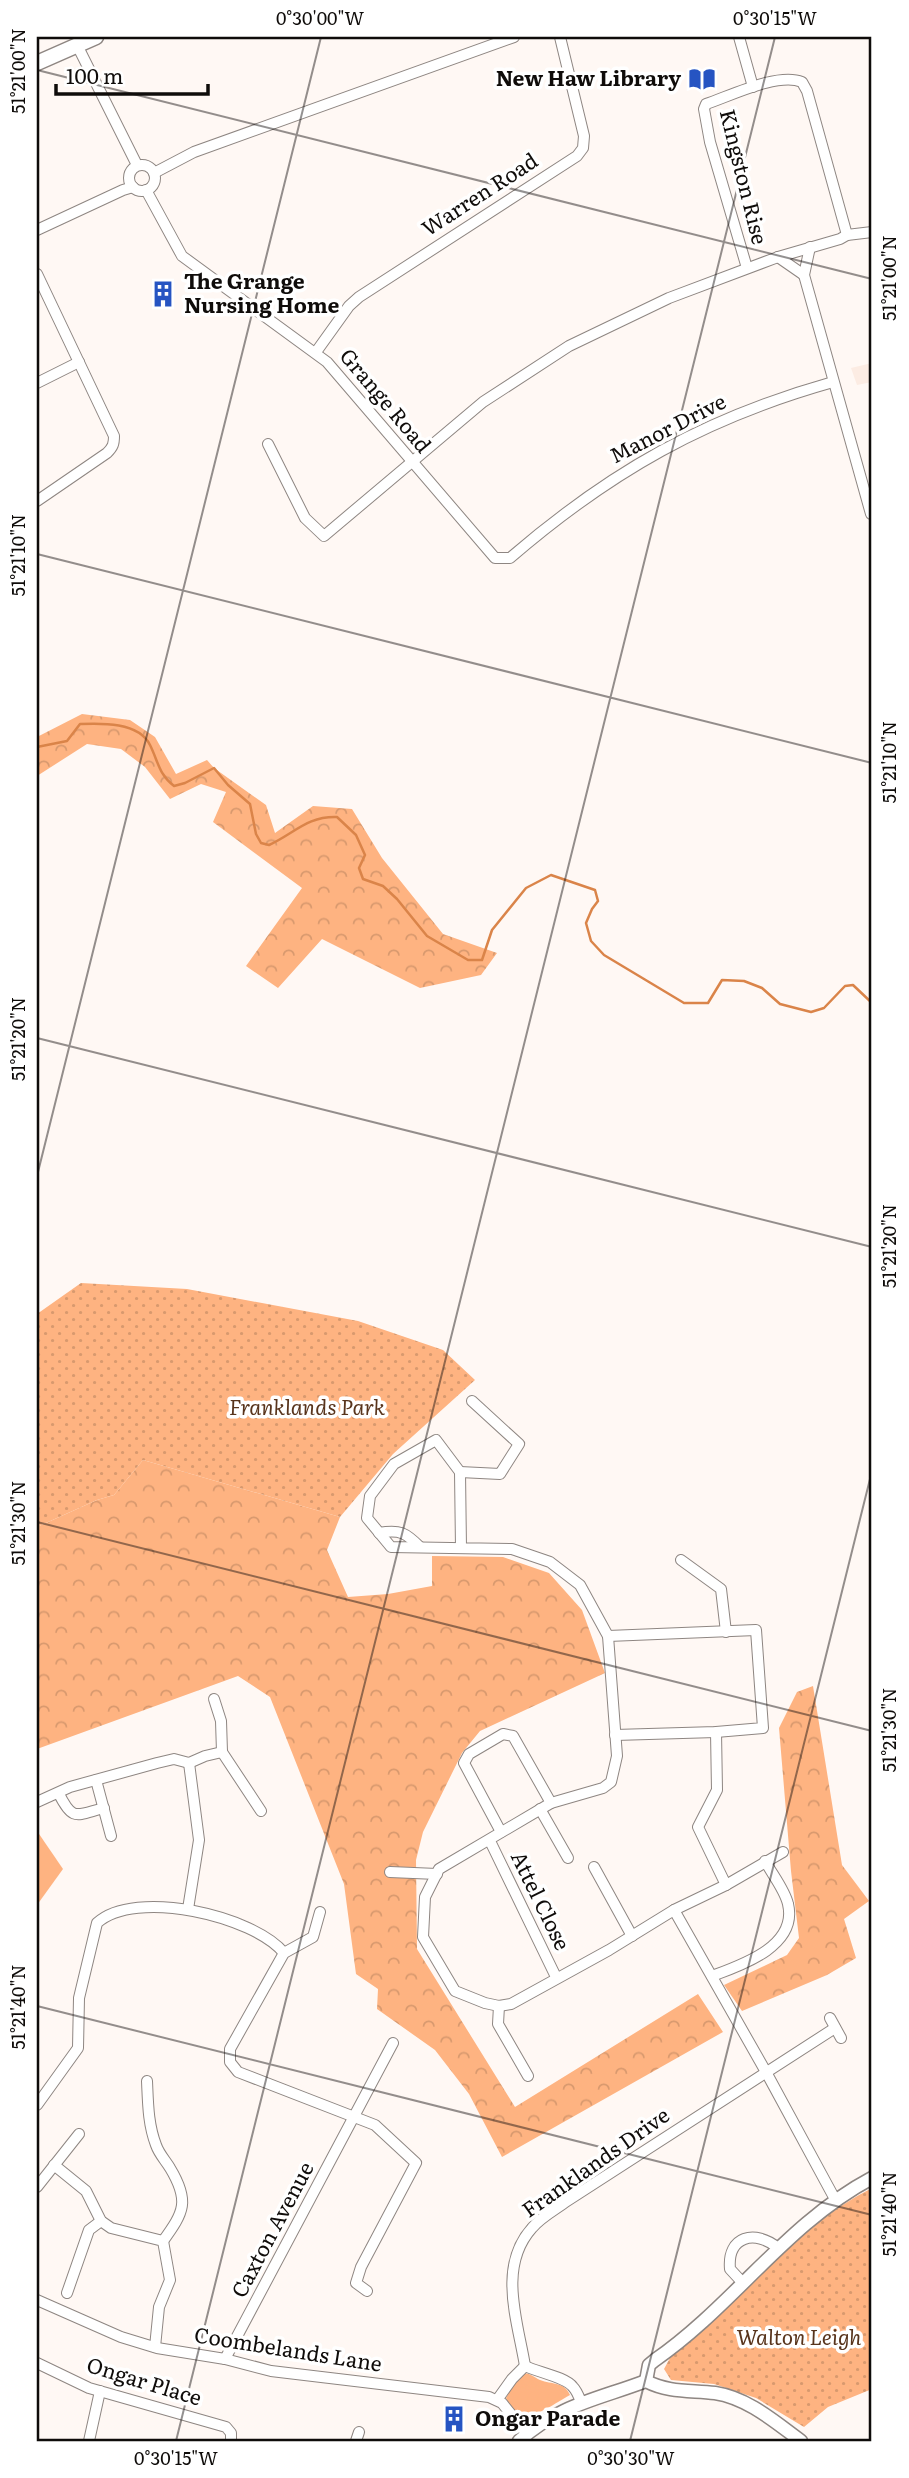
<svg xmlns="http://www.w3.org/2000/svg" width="909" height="2478" font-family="Literata,serif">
<defs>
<pattern id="forest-crowns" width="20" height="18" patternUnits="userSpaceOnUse" patternTransform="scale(1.75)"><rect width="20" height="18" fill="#feb381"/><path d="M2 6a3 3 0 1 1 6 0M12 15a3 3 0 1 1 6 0" fill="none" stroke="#d8996e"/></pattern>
<pattern id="park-dots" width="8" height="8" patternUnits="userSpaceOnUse" patternTransform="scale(1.75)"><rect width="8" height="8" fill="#feb381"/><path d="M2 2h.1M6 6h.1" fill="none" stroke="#d8996e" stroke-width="1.8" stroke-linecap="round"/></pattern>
</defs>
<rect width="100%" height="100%" fill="#fff8f4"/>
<!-- built -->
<path fill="#fcece3" d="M872 363V382L857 385 851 368Z"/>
<!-- grass -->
<g fill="#feb381">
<path d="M37 1831 63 1869 37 1905Z"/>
<path d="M524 2373C531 2374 534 2377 540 2380 552 2385 564 2381 570 2395 555 2403 536 2418 519 2417L509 2406 506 2398 515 2380Z"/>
</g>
<!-- forest -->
<g fill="url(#forest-crowns)">
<path d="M82 714 130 720 155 737 176 774 207 760 214 768 266 805 275 833 313 806 352 809 382 858 443 934 497 953 481 975 420 988 322 939 278 988 246 966 302 888 213 822 226 792 201 784 170 799 145 767 121 749 87 744 37 776V737Z"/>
<path d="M143 1460 340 1517 327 1550 348 1597 388 1594 432 1586V1556L503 1557 549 1573 582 1610 605 1673 480 1731 462 1753 423 1832 416 1860 417 1949 515 2107 698 1994 723 2032 502 2157 469 2094 435 2050 377 2009 378 1989 356 1974 344 1884 270 1697 238 1676 37 1749V1527L97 1500 114 1495Z"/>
<path d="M813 1686 842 1865 869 1901 844 1919 856 1958 827 1975 742 2011 724 1985 787 1955 799 1938 791 1871 779 1728 797 1692Z"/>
</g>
<!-- park -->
<g fill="url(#park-dots)">
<path d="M81 1283 187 1289 358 1321 443 1350 475 1380 393 1454 340 1517 143 1460 114 1495 97 1500 37 1527V1314Z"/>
<path d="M872 2188V2389L828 2407 804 2427 756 2398 714 2384 671 2380 664 2369 670 2358C736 2301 793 2228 872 2188Z"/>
</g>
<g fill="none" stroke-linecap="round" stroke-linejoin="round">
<!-- stream -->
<path stroke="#da8449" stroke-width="2.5" d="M37 747 67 741 80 724C101 723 139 722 150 745 158 761 159 775 174 786L185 783 214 768 228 785 250 804 256 834 261 843 269 845C295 833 307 816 337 817L356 835 365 855 359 868 363 879 383 886 397 899 427 936 468 960H482L492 930 526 888 551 875 595 890 598 901 592 909 586 923 591 941 604 955 684 1003H708L722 980 744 981 762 988 780 1004 811 1012 824 1008 845 986 853 985 872 1003"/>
<!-- minor casing -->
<g stroke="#8e8682" stroke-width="12">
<g id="minor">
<path d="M739 37 753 87"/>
<path d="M77 45 137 165"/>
<circle cx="142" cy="178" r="13"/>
<path d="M154 173 194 152 514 37"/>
<path d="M146 190 182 256 327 362 495 558H510C611 471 705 418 833 382"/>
<path d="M37 230 123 190 133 187"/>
<path d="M810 247 804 275 871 514"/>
<path d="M778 257 804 275"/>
<path d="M747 268 710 142 704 109 706 104C730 96 778 72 802 82L807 91 847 235"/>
<path d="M37 274 114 436C114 444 113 447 107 453L37 501"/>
<path d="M316 352 349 306 359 297 577 156 583 148 584 136 560 37"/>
<path d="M37 383 79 362"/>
<path d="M268 444 305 518 324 536 483 402 569 346 669 298 778 257 840 239 847 235 872 232"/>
<path d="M460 1472 500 1474 519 1444 472 1401"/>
<path d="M379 1533C400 1529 406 1533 420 1547"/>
<path d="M461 1548 460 1472 436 1440 394 1464 370 1496 367 1518 391 1547 512 1549 550 1562 580 1585 608 1636 617 1756 611 1782 603 1788 551 1803 439 1869 425 1897 423 1937 455 1991 485 2003 499 2006 511 2004 609 1950 674 1910 726 1885 783 1852"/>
<path d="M681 1560 721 1589 726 1632"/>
<path d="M608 1636 756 1630 763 1728 716 1732 615 1735"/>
<path d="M214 1699 221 1721 222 1752"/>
<path d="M716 1732 717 1790 698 1827 726 1885"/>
<path d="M96 1780 111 1836"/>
<path d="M59 1794C73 1822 76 1815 104 1808"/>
<path d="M37 1802 70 1787 157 1763 174 1759 189 1763 205 1756 222 1752 261 1811"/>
<path d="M540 1809 568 1858"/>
<path d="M501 1832 464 1763 469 1754 503 1734 513 1736 551 1803"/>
<path d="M490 1841 556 1977"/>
<path d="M594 1867 632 1936"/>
<path d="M390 1872 437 1874"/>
<path d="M188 1909 199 1840 189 1763"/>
<path d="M674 1910 766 2072 836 2201"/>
<path d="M320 1912 313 1937 284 1953 230 2049V2062L238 2072 375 2125 416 2163 361 2267 356 2283 367 2291"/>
<path d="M712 1976C742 1965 798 1946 788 1904 785 1890 772 1874 765 1861"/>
<path d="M499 2006 498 2024 528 2076"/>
<path d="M830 2018 841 2038"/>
<path d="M147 2081C148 2103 148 2124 156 2145 159 2154 166 2161 170 2168 190 2201 184 2212 163 2241"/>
<path d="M37 2105 78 2048 79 1998 97 1923C135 1888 254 1916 284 1953"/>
<path d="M54 2165 86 2191 101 2221 111 2228 163 2241 170 2280 159 2307 155 2347"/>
<path d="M37 2187 79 2134"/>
<path d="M742 2282 730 2269C727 2236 755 2229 778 2248"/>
<path d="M67 2293 89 2230 101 2221"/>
<path d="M37 2300 121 2337 157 2348 225 2359 271 2371 489 2397 502 2403 527 2434"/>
<path d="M225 2359 393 2043"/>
<path d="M37 2363 89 2388 226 2427 231 2433V2441"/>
<path d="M525 2366C518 2322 497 2267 532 2228 541 2217 555 2210 567 2201L835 2028"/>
<path d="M525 2366C537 2372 566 2377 573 2387 577 2391 579 2397 581 2402"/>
<path d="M497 2400 512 2379 525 2366"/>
<path d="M89 2441 100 2391"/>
<path d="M356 2441 359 2432"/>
</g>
</g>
<!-- tertiary casing -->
<g stroke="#8e8682" stroke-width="15">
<g id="tertiary">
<path d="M646 2381 649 2365 655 2360C733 2306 787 2223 872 2178"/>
<path d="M519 2441C558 2405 599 2399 646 2381 669 2393 691 2390 715 2393 748 2398 775 2422 801 2441"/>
</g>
</g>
<!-- secondary casing -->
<g stroke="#8e8682" stroke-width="17">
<path id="secondary" d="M37 63 96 37"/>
</g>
<!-- minor -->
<use href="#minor" stroke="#fff" stroke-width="10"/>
<!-- tertiary -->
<use href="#tertiary" stroke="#fff" stroke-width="12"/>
<!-- secondary -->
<use href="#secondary" stroke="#fff" stroke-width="14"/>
</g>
<!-- ticks -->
<path fill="none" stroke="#0f0c0a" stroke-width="2" stroke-opacity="0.45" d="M37 70 872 279M37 554 872 763M37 1038 872 1247M37 1176 321 37M37 1522 872 1731M37 2006 872 2215M176 2441 775 37M630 2441 872 1471"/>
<!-- icons -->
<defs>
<g id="library-bare" transform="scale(2.1)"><path d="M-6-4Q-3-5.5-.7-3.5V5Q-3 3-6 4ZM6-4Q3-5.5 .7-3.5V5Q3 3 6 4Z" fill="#2654c2" stroke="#fff" stroke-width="2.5" paint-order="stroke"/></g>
<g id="building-bare" transform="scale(2.1)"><path d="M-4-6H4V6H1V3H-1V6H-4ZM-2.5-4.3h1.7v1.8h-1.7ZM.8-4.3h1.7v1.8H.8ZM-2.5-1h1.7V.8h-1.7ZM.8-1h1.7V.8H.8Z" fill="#2654c2" stroke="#fff" stroke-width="2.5" paint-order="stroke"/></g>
</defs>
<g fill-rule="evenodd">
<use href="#library-bare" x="702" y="79"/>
<use href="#building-bare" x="163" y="294"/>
<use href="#building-bare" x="454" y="2419"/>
</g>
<g text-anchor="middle" stroke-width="7" stroke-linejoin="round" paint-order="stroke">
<!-- poi labels -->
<g font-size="21" font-weight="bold" fill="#0f0c0a" stroke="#fff" text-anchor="start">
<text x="681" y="86" text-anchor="end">New Haw Library</text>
<text x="184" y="289">The Grange<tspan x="184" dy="24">Nursing Home</tspan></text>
<text x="475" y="2426">Ongar Parade</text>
</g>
<!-- street labels -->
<g font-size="21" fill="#0f0c0a" stroke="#fff">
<text transform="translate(743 177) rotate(76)" y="7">Kingston Rise</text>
<text transform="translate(480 195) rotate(-33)" y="7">Warren Road</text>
<text transform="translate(385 401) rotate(50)" y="7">Grange Road</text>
<text transform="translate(668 429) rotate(-27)" y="7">Manor Drive</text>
<text transform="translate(540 1901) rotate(64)" y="7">Attel Close</text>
<text transform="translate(596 2163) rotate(-35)" y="7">Franklands Drive</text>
<text transform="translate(273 2230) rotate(-62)" y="7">Caxton Avenue</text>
<text transform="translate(288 2350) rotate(9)" y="7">Coombelands Lane</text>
<text transform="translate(144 2382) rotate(17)" y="7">Ongar Place</text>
</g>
<!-- park labels -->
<g font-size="21" font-style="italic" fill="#58341c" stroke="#fff">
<text x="307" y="1415">Franklands Park</text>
<text x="799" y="2345">Walton Leigh</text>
</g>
</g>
<!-- border -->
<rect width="909" height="2478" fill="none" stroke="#ffffff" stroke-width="77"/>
<!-- scale -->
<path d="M56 84v10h152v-10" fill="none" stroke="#0f0c0a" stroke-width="3.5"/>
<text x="66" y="84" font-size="21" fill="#0f0c0a" stroke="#ffffff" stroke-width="5" paint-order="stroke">100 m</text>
<rect x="38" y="38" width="832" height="2402" fill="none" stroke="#0f0c0a" stroke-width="2.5"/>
<g font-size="18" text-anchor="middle" fill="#0f0c0a">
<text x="320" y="25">0°30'00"W</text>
<text x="775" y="25">0°30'15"W</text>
<text transform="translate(19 71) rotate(-90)" y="6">51°21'00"N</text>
<text transform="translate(890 278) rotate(-90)" y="6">51°21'00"N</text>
<text transform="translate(19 555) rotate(-90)" y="6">51°21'10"N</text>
<text transform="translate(890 762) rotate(-90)" y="6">51°21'10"N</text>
<text transform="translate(19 1039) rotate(-90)" y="6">51°21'20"N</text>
<text transform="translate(890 1246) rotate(-90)" y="6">51°21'20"N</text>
<text transform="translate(19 1523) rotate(-90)" y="6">51°21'30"N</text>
<text transform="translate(890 1730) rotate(-90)" y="6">51°21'30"N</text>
<text transform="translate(19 2007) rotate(-90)" y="6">51°21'40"N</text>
<text transform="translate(890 2214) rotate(-90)" y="6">51°21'40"N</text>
<text x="176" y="2465">0°30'15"W</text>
<text x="631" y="2465">0°30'30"W</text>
</g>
</svg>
